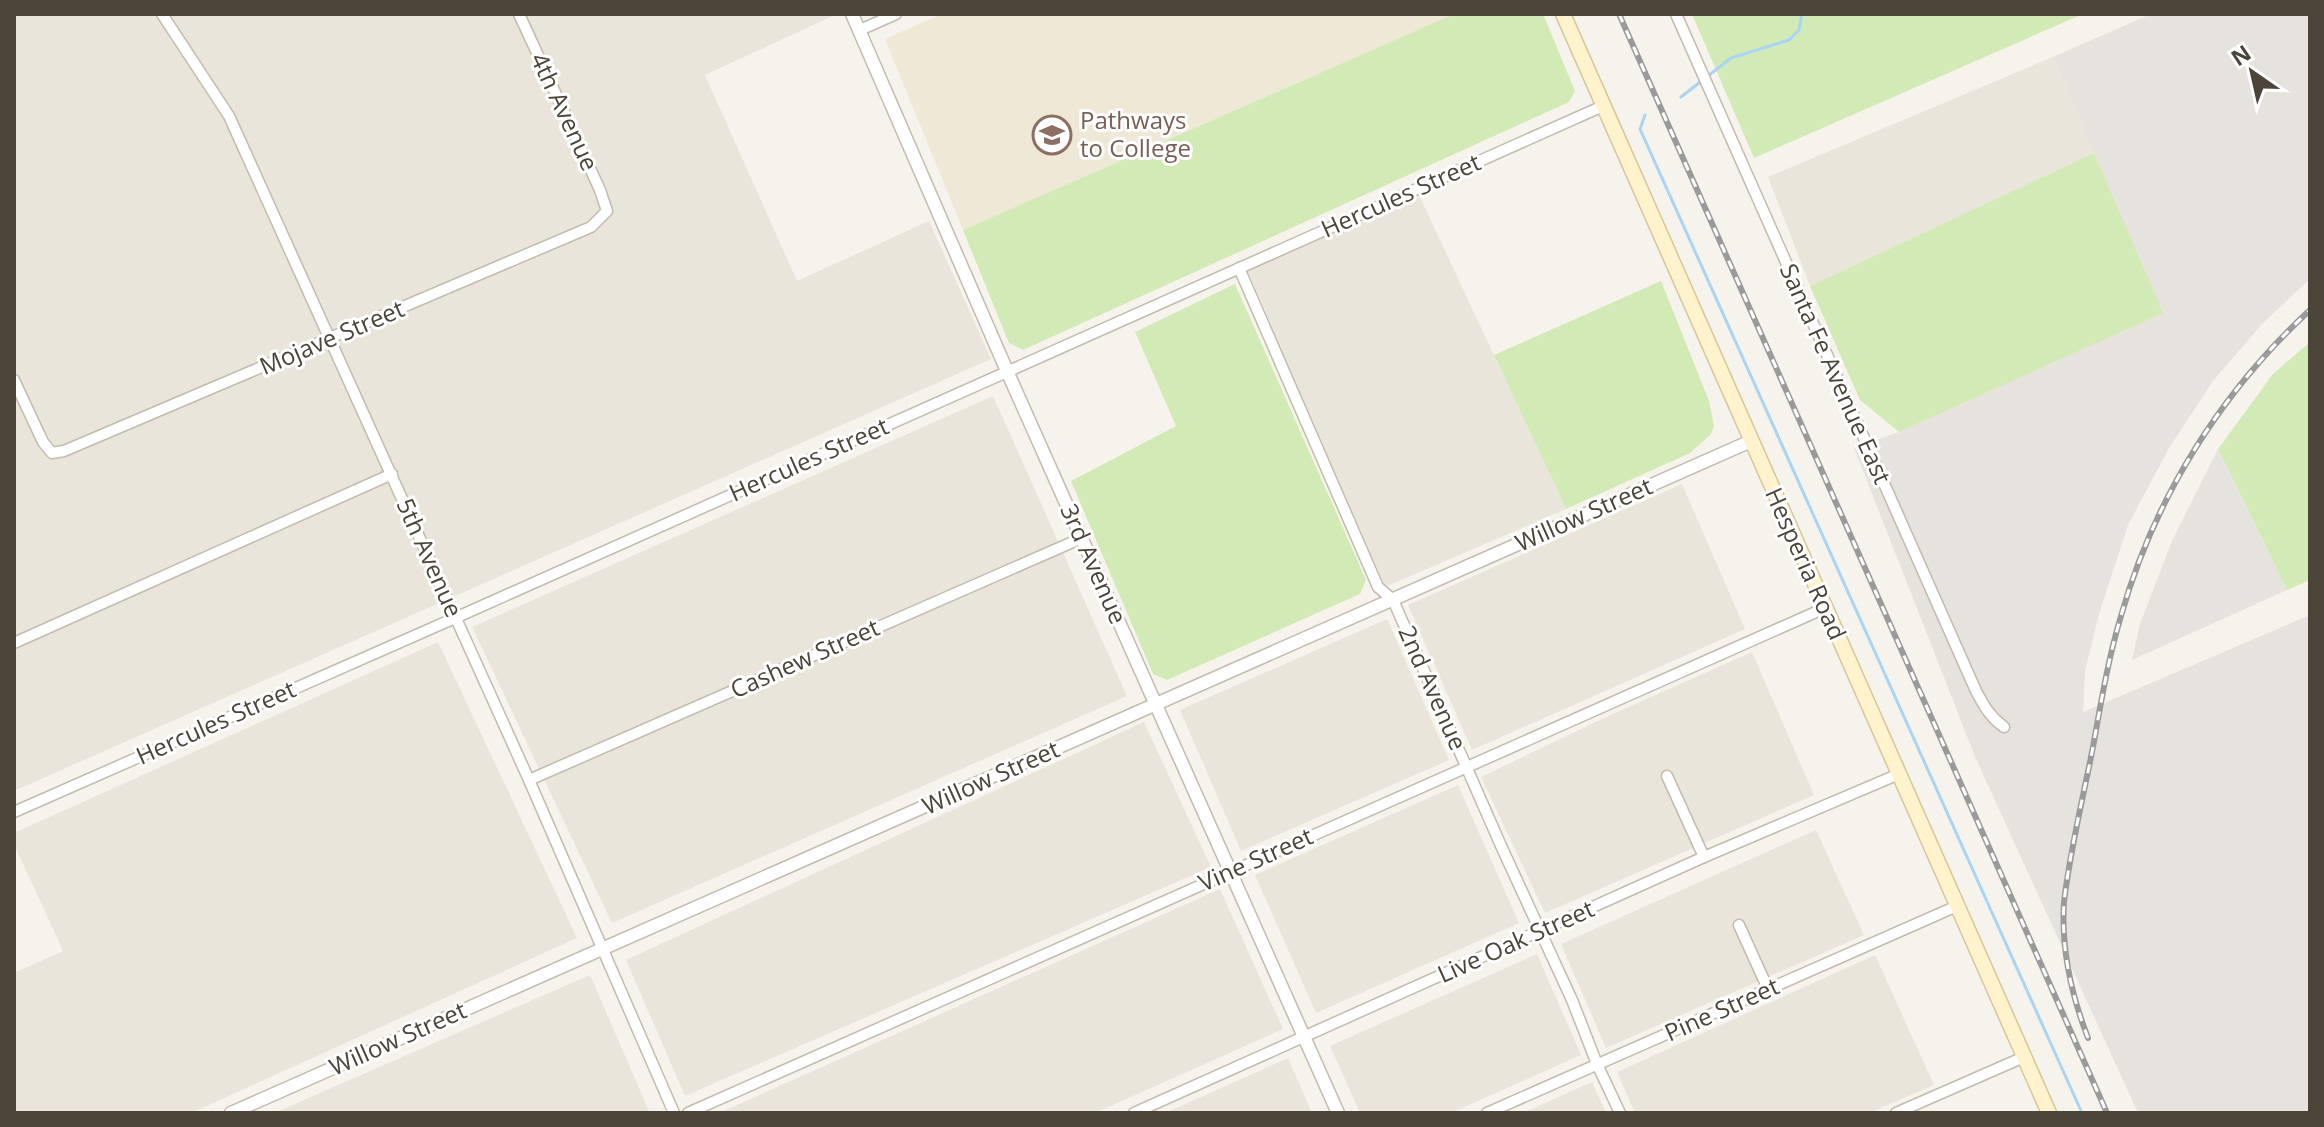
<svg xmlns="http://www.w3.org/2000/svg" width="2324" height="1127" font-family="'Open Sans',sans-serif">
<rect width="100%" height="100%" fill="#f6f3ec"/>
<!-- residential -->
<g fill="#eae5da">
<path d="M14 14H837L705 75 797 281 929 221 991 359 14 791Z"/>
<path d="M2053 57 2094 153 1810 286 1768 177Z"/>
<path d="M1418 193 1566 509 1385 587 1247 269Z"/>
<path d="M993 396 1127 696 612 923 472 627Z"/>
<path d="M1682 484 1745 629 1472 750 1408 605Z"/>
<path d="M1387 619 1449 760 1241 851 1180 710Z"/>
<path d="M438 642 577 938 191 1113H14V973L63 951 14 844V833Z"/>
<path d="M1752 652 1814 795 1545 913 1481 777 1606 717Z"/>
<path d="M1144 722 1211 867 685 1096 626 960Z"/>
<path d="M1458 785 1519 923 1316 1013 1255 875Z"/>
<path d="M1816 830 1864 935 1606 1048 1561 944Z"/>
<path d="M1220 889 1283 1029 1095 1113H719Z"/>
<path d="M1537 954 1581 1055 1451 1113H1360L1330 1046Z"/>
<path d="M1875 955 1934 1085 1869 1113H1635L1617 1072Z"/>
<path d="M590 975 649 1111 646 1113H274Z"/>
<path d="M1288 1058 1312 1113H1165Z"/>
<path d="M1592 1082 1606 1113H1523Z"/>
</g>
<!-- industrial -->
<g fill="#e6e2dd">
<path d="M2151 14H2310V279L2262 324 2213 381 2169 448 2128 525 2099 614 2085 671 2083 712 2310 615V1113H2138L1976 759 1854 448 1899 432 2162 313 2053 57Z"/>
<path d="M2218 449 2287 590 2132 660 2140 624 2172 541Z"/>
</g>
<!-- education -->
<path fill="#efe8d6" d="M942 14H1454L963 230 885 39Z"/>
<!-- green -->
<g fill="#d2eab5">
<path d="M1454 14H1543L1575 91 1569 102 1023 350 1009 343 963 230Z"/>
<path d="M1692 14H2083L1754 158Z"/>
<path d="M2094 153 2163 313 1899 432 1860 400 1810 286Z"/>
<path d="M1661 281 1709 401 1714 426 1711 434 1690 453 1566 509 1494 355Z"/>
<path d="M1235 284 1366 580 1360 594 1167 680 1153 674 1071 481 1176 426 1135 332Z"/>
<path d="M2310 342V580L2287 590 2218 449 2273 374Z"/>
</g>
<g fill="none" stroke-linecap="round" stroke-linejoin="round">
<!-- stream -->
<g stroke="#a9d4f2" stroke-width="3">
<path d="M1681 97 1731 58 1789 40 1799 30 1802 14"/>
<path d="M1645 115 1640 129 2082 1113"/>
</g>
<!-- minor casing -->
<g stroke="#c2bbae" stroke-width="13">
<g id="minor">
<path d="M162 14 229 116 529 780 674 1113"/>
<path d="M1676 14 1976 691C1984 706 1990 717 2004 727"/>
<path d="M860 30 896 14"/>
<path d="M1239 268 1378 587 1393 600 1502 848 1572 1000 1597 1064 1620 1113"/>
<path d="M14 380 43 442 52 453 64 451 591 227 607 211 600 190 519 14"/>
<path d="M14 643 392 474"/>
<path d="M1667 776 1704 857"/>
<path d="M529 780 1082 538"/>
<path d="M14 812 455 618 1603 106"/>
<path d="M1739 925 1768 989"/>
<path d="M688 1113 1825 608"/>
<path d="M1134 1113 1704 857 1899 774"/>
<path d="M1487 1113 1957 906"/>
<path d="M1896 1113 2024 1057"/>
</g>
</g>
<!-- tertiary casing -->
<g stroke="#c2bbae" stroke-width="15">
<g id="tertiary">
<path d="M852 14 1007 371 1338 1113"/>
<path d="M231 1113 1751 441"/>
</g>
</g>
<!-- secondary casing -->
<g stroke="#d6c79b" stroke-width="17">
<path id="secondary" d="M1563 14 2049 1113"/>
</g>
<!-- minor -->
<use href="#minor" stroke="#fff" stroke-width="10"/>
<!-- tertiary -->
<use href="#tertiary" stroke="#fff" stroke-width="12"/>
<!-- secondary -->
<use href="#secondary" stroke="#fff3cd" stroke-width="14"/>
<!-- rail casing -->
<g stroke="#9a9a9a" stroke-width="6">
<g id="rail">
<path d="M1619 14 2107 1113"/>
<path d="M2088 1038C2071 994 2061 949 2064 902 2070 850 2083 798 2093 747 2101 703 2108 659 2121 616 2154 499 2220 393 2310 310"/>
</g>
</g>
<!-- rail -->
<use href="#rail" stroke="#fff" stroke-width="3" stroke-dasharray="9" stroke-linecap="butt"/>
</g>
<!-- icons -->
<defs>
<g id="school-ring" transform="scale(2)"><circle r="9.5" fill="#fff" stroke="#8d6e63" stroke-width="1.5"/><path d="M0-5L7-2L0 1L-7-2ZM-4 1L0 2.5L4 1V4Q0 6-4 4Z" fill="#8d6e63"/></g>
</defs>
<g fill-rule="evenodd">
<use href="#school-ring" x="1052" y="135"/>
</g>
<g text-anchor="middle" stroke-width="6" stroke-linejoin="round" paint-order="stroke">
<!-- street labels -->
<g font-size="24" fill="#4b4439" stroke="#fff">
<text transform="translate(564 112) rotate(65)" y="8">4th Avenue</text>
<text transform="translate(1401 196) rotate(-24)" y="8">Hercules Street</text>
<text transform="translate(332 338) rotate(-23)" y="8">Mojave Street</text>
<text transform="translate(1835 374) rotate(66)" y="8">Santa Fe Avenue East</text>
<text transform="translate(809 460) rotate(-24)" y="8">Hercules Street</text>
<text transform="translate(1584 515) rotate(-24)" y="8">Willow Street</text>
<text transform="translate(429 558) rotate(66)" y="8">5th Avenue</text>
<text transform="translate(1093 564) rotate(66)" y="8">3rd Avenue</text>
<text transform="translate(1805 564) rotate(66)" y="8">Hesperia Road</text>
<text transform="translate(805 659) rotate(-24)" y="8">Cashew Street</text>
<text transform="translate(1432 688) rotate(66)" y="8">2nd Avenue</text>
<text transform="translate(216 723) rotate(-24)" y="8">Hercules Street</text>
<text transform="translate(991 778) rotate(-24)" y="8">Willow Street</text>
<text transform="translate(1256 860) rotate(-24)" y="8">Vine Street</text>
<text transform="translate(1516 942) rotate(-24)" y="8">Live Oak Street</text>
<text transform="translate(1722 1010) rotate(-24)" y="8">Pine Street</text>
<text transform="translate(398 1039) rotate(-24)" y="8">Willow Street</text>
</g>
<!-- education labels -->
<g font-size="24" fill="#785e54" stroke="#fff" text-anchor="start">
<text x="1080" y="129">Pathways<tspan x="1080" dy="28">to College</tspan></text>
</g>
</g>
<!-- border -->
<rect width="2324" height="1127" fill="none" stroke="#4b4439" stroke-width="32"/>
<!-- north arrow -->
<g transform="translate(2252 72) rotate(326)" stroke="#ffffff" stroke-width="6" paint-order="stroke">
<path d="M0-6L14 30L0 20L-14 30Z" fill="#4b4439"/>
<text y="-12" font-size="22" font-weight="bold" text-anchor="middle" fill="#4b4439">N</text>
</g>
</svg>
